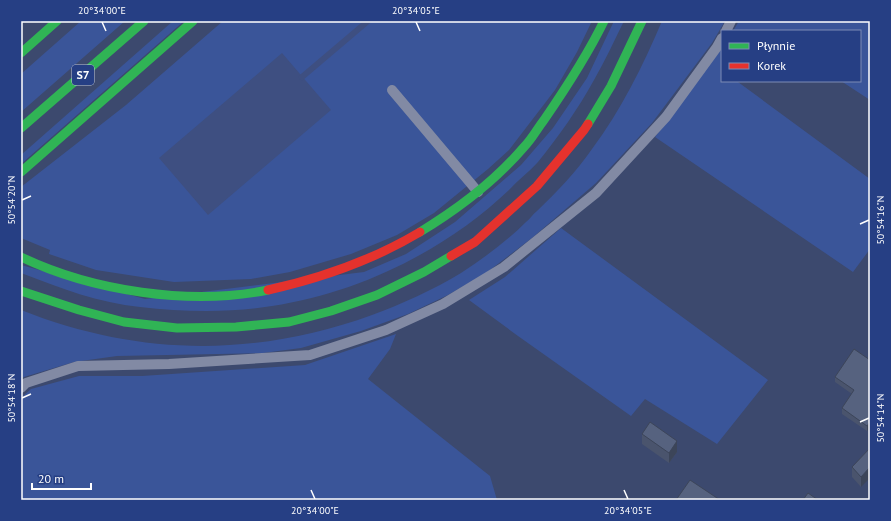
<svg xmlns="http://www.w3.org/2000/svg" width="891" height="521" font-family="'PT Sans',sans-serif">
<rect width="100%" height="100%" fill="#3c496e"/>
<!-- green -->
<g fill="#3a5599">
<path d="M81 21H125L21 112V74Z"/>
<path d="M173 21H184L21 164V155Z"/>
<path d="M223 21H592L577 52 555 90 509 150 488 169 434 213 397 235 351 254 290 272 251 279 174 282 96 270 49 254 50 250 21 238V187L126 105Z"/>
<path d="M614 21H624C614 41 605 61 594 80 578 109 559 136 538 162 529 172 518 180 509 190 446 250 359 293 272 306 229 313 184 312 140 307 99 303 60 288 21 273V265L145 299 364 272 406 254 455 222 521 165 553 128 587 78Z"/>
<path d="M662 21H725L712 43 652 123 596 183 532 238 486 273 448 295 408 314 361 331 301 348 263 353 117 356 74 362 24 377 21 379V310C137 356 254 358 372 315 402 304 433 290 461 273 484 258 507 241 526 222 530 219 533 214 537 211 557 192 576 172 592 149 621 110 643 66 662 21Z"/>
<path d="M739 21H870V100L841 81H860V31H733Z"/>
<path d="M722 48V81H739L738 82 870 179V249L853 272 655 137Z"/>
<path d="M561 228 768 380 717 444 645 399 631 416 518 336 469 300 505 277Z"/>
<path d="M396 334 390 349 368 379 490 476 497 500H21V398L31 389 79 376H142L305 365Z"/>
</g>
<!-- water -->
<path fill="#3e4f81" d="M282 53 331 110 208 215 159 158Z"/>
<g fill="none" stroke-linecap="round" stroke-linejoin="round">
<!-- stream -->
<path stroke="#3e4f81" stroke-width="6" d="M302 77 368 21"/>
<!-- lane -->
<g stroke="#828aa4" stroke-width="10">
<path d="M726 31 731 21"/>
<path d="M392 90 478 192"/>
<path d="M21 388 26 383 78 366 169 364 310 355 386 330 443 304 504 267 596 193 666 117 717 47 722 38"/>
</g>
<!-- fast -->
<g stroke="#30b455" stroke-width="9">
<path d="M21 53 57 21"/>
<path d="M588 124 611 86 642 21"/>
<path d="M21 128 144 21"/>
<path d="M21 172 193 21"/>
<path d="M420 232C458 209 495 181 524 147 532 139 537 129 544 120 566 88 587 56 604 21"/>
<path d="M21 257C92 291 190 306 268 290"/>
<path d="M21 291 79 310 124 322 177 328 236 327 289 322 331 311 377 295 424 272 451 256"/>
</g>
<!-- jam -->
<g stroke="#e5322d" stroke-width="9">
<path d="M451 256 475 242 537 186 584 130 588 124"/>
<path d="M268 290C322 278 373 260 420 232"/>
</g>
</g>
<!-- wall -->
<g fill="#4a546d">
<path d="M870 360 867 431 842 414V408L852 394 835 382V377Z"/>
<path d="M642 434 677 452 669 463 642 444Z"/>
<path d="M870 448 861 487 852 477V467Z"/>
</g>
<!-- shaded-wall -->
<g fill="#3c4559">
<path d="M870 422V427L867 431V426Z"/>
<path d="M677 441V452L669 463V453Z"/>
<path d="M870 467V478L861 487V477Z"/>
</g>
<!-- building -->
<g fill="#56627f" stroke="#3c4559">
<path d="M854 349 870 360V422L867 426 842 408 854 390 835 377Z"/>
<path d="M650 422 677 441 669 453 642 434Z"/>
<path d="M870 448V467L861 477 852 467Z"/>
<path d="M690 480 720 500H676Z"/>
<path d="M808 493 818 500H803Z"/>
</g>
<!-- ticks -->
<path fill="none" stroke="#fff" stroke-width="1.5" d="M102 22 106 31M416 22 420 31M22 200 31 196M860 224 869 220M22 398 31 394M860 422 869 418M311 490 315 499M624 490 628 499"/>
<g text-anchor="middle" stroke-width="3.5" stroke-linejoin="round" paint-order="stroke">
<!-- shield labels -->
<rect fill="#263f84" stroke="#bec5da" stroke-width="1" x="72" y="65" width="22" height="20" rx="3"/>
<g font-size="12" font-weight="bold" fill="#fff">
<text x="83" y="79">S7</text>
</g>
</g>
<!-- border -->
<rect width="891" height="521" fill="none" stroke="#263f84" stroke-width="44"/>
<!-- legend -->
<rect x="721" y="30" width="140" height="52" fill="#263f84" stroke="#7d8cb5"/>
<rect x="729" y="43" width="20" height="6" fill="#30b455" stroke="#7d8cb5"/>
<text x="757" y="50" font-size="12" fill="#ffffff">Płynnie</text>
<rect x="729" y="63" width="20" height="6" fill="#e5322d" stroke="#7d8cb5"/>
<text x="757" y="70" font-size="12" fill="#ffffff">Korek</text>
<!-- scale -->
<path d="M32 483v6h59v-6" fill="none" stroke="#ffffff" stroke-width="2"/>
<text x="38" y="483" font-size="12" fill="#ffffff" stroke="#263f84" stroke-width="3" paint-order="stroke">20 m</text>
<rect x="22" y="22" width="847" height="477" fill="none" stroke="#fff" stroke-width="1.5"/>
<g font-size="10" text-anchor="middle" fill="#fff">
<text x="102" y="14">20°34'00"E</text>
<text x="416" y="14">20°34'05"E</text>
<text transform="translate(11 200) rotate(-90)" y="4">50°54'20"N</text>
<text transform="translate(880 220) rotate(-90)" y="4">50°54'16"N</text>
<text transform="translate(11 398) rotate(-90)" y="4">50°54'18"N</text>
<text transform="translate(880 418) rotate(-90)" y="4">50°54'14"N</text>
<text x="315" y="514">20°34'00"E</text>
<text x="628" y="514">20°34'05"E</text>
</g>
</svg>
